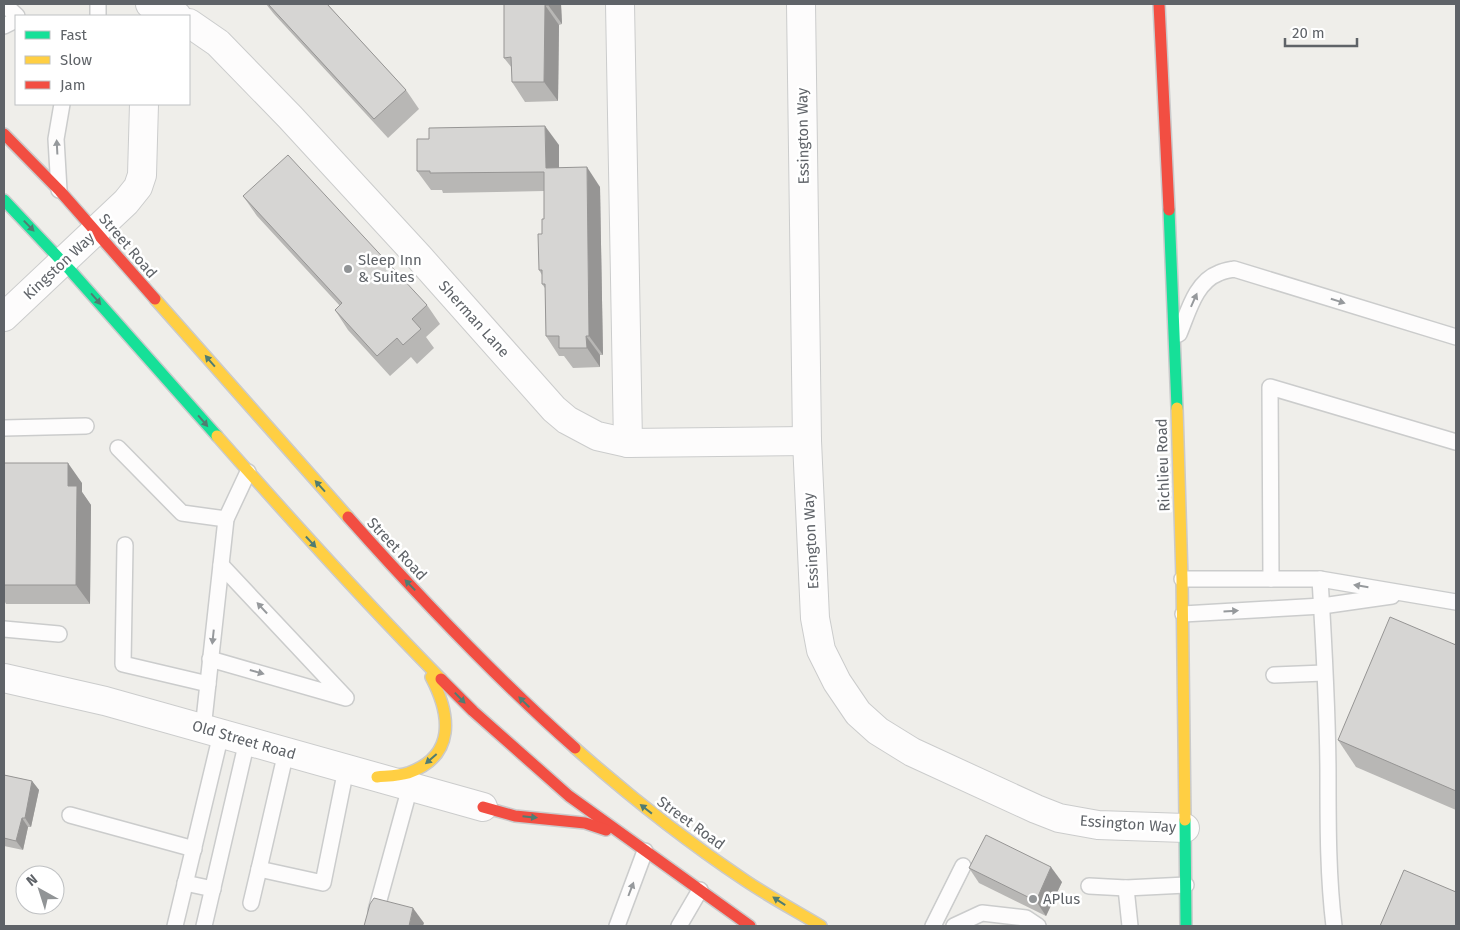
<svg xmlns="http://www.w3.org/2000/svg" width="1460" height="930" font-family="'Fira Sans',sans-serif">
<rect width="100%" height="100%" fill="#efeeea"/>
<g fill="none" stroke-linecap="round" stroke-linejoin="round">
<!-- lane casing -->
<g stroke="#cbcccc" stroke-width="18">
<g id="lane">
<path d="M4 4 17 16"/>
<path d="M98 16V4"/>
<path d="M4 26 16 20"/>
<path d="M59 190 56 139 62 104"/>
<path d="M1179 334C1188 313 1195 282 1219 273 1223 271 1229 270 1234 269L1456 337"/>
<path d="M4 428 86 426"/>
<path d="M118 448 182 513 226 519"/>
<path d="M125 545 123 664 208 684"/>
<path d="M1182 579H1320L1456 602"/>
<path d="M1271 579 1270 387 1456 442"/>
<path d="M1320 579C1324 645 1328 712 1328 778 1328 827 1328 877 1334 926"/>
<path d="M1183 614 1322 606 1392 596"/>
<path d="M4 629 59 634"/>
<path d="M210 659 346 698 221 565"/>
<path d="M1274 675 1324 673"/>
<path d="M203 729 226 519 248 472"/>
<path d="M286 752 259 869 323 883 346 769"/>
<path d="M70 815 194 849"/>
<path d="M185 883 213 889"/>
<path d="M1089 886 1126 888 1186 885"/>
<path d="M1126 888 1130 926"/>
<path d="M251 903 259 869"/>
<path d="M376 911 410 787"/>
<path d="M175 926 221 734"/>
<path d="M204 926 247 741"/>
<path d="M617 926 645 851"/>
<path d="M679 926 700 890"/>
<path d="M933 926 963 866"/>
<path d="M954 926 982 913 1026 918 1038 926"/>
</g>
</g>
<!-- street casing -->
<g stroke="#cbcccc" stroke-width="30">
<g id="street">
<path d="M150 4 177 16"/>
<path d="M620 4 628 443"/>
<path d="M801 4 807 441 815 618 821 650 837 682 858 713 878 731 912 752 1036 809 1059 818 1098 825 1185 828"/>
<path d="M189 23 218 43 290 117 419 257 554 409 567 420 597 436 628 443 807 441"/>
<path d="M4 317 126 202 138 187 142 175 144 104"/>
<path d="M4 678 105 701 483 807"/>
</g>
</g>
<!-- fast casing -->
<g stroke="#cacacb" stroke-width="14">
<g id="fast">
<path d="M4 200 70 270 217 436"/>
<path d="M1169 210 1177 408"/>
<path d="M1185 820 1186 926"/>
</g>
</g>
<!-- slow casing -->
<g stroke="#cacacb" stroke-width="14">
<g id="slow">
<path d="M155 299 348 517"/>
<path d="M1177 408 1182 579 1185 820"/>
<path d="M217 436C290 519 363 600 441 679"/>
<path d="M575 748C629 796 686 841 746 881 770 897 796 911 821 926"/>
<path d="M377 777C387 776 398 776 408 773 456 756 451 715 431 677"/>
</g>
</g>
<!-- jam casing -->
<g stroke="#cacacb" stroke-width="14">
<g id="jam">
<path d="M1159 4 1169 210"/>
<path d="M4 134 60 191 155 299"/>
<path d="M348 517C420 598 494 676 575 748"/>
<path d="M441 679 473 711 569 796 750 926"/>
<path d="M483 807 515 816 585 823 606 830"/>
</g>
</g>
<!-- lane -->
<use href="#lane" stroke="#fdfcfc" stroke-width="15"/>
<!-- street -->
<use href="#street" stroke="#fdfcfc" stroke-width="28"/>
<!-- fast -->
<use href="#fast" stroke="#16e098" stroke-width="11"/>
<!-- slow -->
<use href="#slow" stroke="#ffcf43" stroke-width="11"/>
<!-- jam -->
<use href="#jam" stroke="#f24e42" stroke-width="11"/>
</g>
<!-- wall -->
<g fill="#b8b7b5">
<path d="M266 4H327L406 90 419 109 388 138 274 14Z"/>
<path d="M504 4H561L562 24 559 25 558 101 525 102 512 82V68L504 58Z"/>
<path d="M559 145V168L600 187 603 355H600V367L573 368 564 356H559L546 336 545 288 542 284V275L539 270 544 219V191L443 193 442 190H431L417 171Z"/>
<path d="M243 196 427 305 440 324 426 337 434 348 417 364 411 357 390 376 348 330 335 310 340 306 257 216Z"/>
<path d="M4 463 82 483V492L91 505 90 604H6L4 600Z"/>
<path d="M1456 645V810L1356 767 1338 740Z"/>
<path d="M4 775 32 781 39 790 31 827H28L23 850 4 846Z"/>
<path d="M969 868 1062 882 1046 916 979 883Z"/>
</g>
<!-- shaded-wall -->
<g fill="#969594">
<path d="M548 4H561L562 24 548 5Z"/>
<path d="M545 5 559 25 558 101 544 82Z"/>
<path d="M545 126 559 145V187L546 168Z"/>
<path d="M587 167 600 187 603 355 589 336Z"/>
<path d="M586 336 600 355V367L587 348Z"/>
<path d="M68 463 82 483V492L91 505 90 604 76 585 68 486Z"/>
<path d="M32 781 39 790 31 827 25 818Z"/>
<path d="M22 818 28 827 23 850 16 841Z"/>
<path d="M1051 867 1062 882 1046 916 1036 901Z"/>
<path d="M413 908 424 923 423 926H409Z"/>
</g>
<!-- building -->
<g fill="#d6d5d3" stroke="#969594">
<path d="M268 4H327L406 90 374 119Z"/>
<path d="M504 4H548V5H545L544 82H512L511 57 504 58Z"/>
<path d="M545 126 546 168 587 167 589 336H586L587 348H559V336H546L545 284H542V270H539L538 234H542V219H544V172L430 173V171H417V139H429V128Z"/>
<path d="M288 155 427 305 412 319 421 329 403 345 397 338 377 356 335 310 342 303 243 196Z"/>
<path d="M4 463H68V486H77L76 585H4Z"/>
<path d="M1390 617 1456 645V791L1338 740Z"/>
<path d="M4 775 32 781 25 818H22L16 841 4 838Z"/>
<path d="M986 835 1051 867 1036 901 969 868Z"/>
<path d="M1404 870 1456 892V926H1380Z"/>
<path d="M374 898 413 908 409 926H364L370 904Z"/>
</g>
<!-- one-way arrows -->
<defs><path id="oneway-solid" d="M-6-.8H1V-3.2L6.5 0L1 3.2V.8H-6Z" transform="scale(1.25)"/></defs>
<g fill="#96999c">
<use href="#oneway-solid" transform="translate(57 147) rotate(-93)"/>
<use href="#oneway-solid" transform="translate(1194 300) rotate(-66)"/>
<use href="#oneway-solid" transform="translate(1338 301) rotate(17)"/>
<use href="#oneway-solid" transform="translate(1361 586) rotate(-171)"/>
<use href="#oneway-solid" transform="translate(262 608) rotate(-133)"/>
<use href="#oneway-solid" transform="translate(1231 611) rotate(-3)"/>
<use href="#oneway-solid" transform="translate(213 637) rotate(96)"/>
<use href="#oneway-solid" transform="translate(257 672) rotate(16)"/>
<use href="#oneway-solid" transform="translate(631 889) rotate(-69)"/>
</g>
<g fill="#507c72">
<use href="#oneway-solid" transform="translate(29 226) rotate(46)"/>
<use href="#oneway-solid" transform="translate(96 299) rotate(49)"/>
<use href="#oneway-solid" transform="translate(210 361) rotate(-131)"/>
<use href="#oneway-solid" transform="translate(203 421) rotate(49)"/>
<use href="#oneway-solid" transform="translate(320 486) rotate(-132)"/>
<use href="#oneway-solid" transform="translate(311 542) rotate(47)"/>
<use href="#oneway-solid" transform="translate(410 585) rotate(-134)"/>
<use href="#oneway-solid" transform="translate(460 698) rotate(46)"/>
<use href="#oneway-solid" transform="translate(524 702) rotate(-136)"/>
<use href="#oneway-solid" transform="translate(431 759) rotate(139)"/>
<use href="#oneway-solid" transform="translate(646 809) rotate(-142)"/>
<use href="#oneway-solid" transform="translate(530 817) rotate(6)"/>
<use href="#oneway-solid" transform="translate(779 901) rotate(-147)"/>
</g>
<!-- markers -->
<g fill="#919496" stroke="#fff" stroke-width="2">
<circle cx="348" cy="269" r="5"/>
<circle cx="1033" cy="899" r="5"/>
</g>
<g text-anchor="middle" stroke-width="5" stroke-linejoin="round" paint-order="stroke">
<!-- street labels -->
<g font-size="15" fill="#5f6368" stroke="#fff">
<text transform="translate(803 136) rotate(-91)" y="5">Essington Way</text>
<text transform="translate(128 246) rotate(49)" y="5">Street Road</text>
<text transform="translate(59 266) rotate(-43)" y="5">Kingston Way</text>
<text transform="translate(474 319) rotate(48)" y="5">Sherman Lane</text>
<text transform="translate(1163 465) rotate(-92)" y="5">Richlieu Road</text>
<text transform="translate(811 541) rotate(-93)" y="5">Essington Way</text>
<text transform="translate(397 549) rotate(47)" y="5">Street Road</text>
<text transform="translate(244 740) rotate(16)" y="5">Old Street Road</text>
<text transform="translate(691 823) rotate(36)" y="5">Street Road</text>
<text transform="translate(1128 824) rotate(4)" y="5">Essington Way</text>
</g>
<!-- poi labels -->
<g font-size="15" fill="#5f6368" stroke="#fff" text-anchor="start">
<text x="358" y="265">Sleep Inn<tspan x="358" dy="17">&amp; Suites</tspan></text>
<text x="1043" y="904">APlus</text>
</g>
</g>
<!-- border -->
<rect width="1460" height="930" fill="none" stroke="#5f6368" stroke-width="10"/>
<!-- legend -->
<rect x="15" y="15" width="175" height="90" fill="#ffffff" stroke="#bfc1c3"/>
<rect x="25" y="31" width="25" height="8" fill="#16e098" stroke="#bfc1c3"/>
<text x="60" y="40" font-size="15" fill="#5f6368">Fast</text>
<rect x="25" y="56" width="25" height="8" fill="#ffcf43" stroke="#bfc1c3"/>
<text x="60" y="65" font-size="15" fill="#5f6368">Slow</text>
<rect x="25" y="81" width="25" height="8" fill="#f24e42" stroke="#bfc1c3"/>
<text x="60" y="90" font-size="15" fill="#5f6368">Jam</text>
<!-- north arrow -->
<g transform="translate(40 890) rotate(321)"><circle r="24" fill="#ffffff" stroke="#bfc1c3"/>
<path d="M0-4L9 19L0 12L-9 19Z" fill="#919496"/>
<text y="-8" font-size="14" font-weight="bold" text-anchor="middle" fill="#5f6368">N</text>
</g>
<!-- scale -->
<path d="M1285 38v8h72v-8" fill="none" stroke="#5f6368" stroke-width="2.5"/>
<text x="1292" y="38" font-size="15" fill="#5f6368" stroke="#ffffff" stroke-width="4" paint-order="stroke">20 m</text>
</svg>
